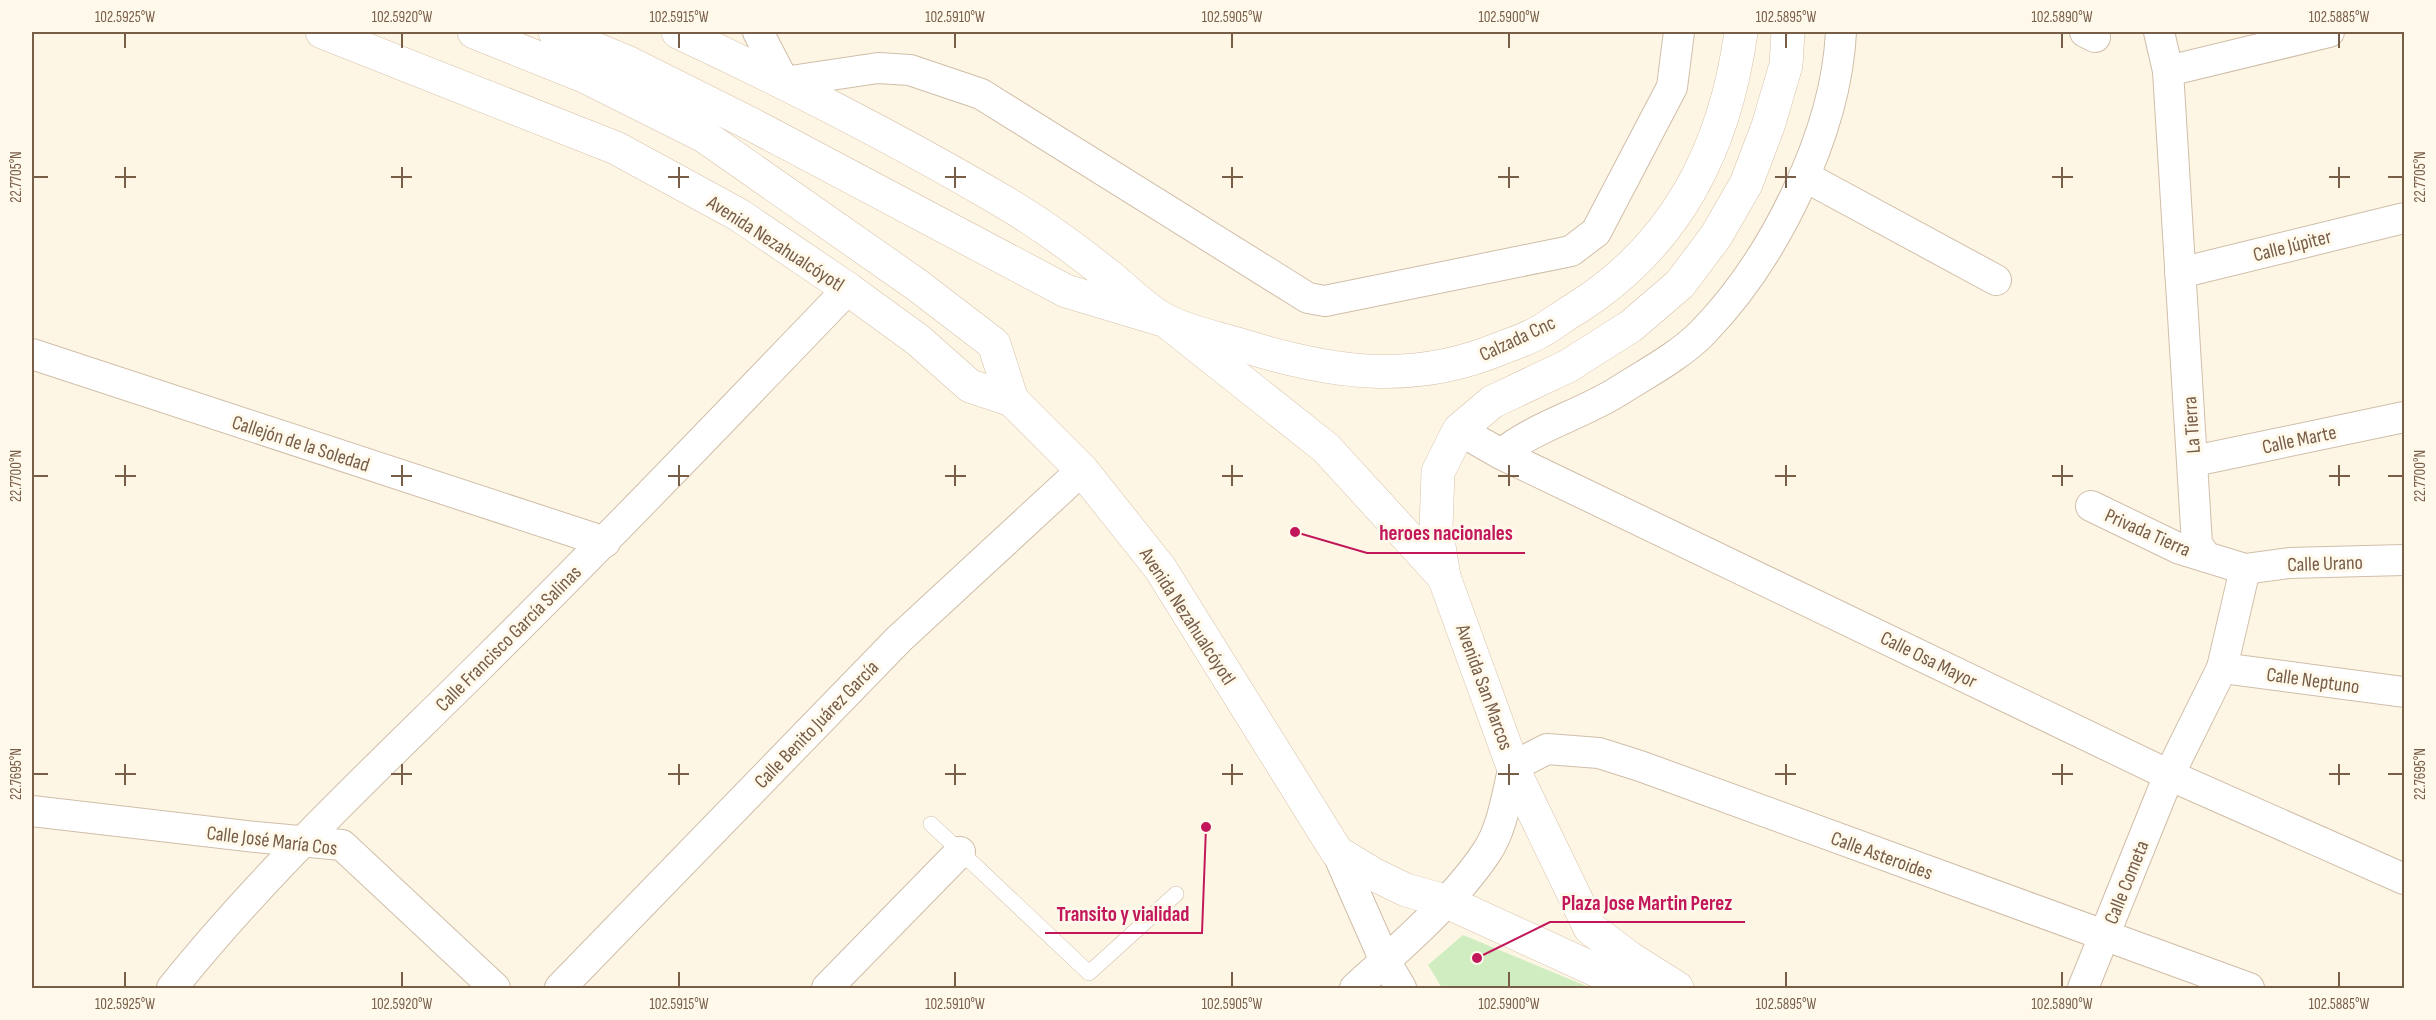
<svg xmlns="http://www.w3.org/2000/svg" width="2436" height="1020" font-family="'Sofia Sans Condensed',sans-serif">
<rect width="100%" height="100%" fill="#fef6e4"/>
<!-- green -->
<path fill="#cfedc1" d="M1463 935 1591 988H1442L1428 965Z"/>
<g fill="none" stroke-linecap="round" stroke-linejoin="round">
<!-- lane casing -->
<g stroke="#d0bea9" stroke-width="16">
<path id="lane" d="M931 824 1089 973 1176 894"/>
</g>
<!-- street casing -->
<g stroke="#d0bea9" stroke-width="32">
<g id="street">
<path d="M758 32 784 82 878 68 910 70 981 94 1308 298 1325 301 1571 251 1596 232 1672 87 1679 32"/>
<path d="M2085 32 2095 37"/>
<path d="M2168 71 2329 32"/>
<path d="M1804 176 1996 280"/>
<path d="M2180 273 2404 218"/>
<path d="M32 354 605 542"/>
<path d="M1459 430 1501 454 2169 775 2404 879"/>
<path d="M1501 454C1536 426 1580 415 1617 392 1645 374 1680 356 1703 332 1774 259 1836 134 1841 32"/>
<path d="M2194 461 2404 417"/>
<path d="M2091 506 2180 549 2206 557"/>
<path d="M2245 569 2289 563 2404 560"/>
<path d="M2222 668 2404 692"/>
<path d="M32 811 256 837 342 845 495 988"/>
<path d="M1337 852 1385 961 1401 988"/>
<path d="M172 988C264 873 374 771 479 667 604 543 726 416 848 289"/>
<path d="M560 988 899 639 1082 470"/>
<path d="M827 988 960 852"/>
<path d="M1355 988C1398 949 1454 901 1486 853 1503 828 1507 794 1514 766L1547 749 1599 753 1640 766 2249 988"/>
<path d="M2083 988 2169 775 2222 668 2245 569 2206 557 2197 544 2168 71 2159 32"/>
</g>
</g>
<!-- secondary casing -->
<g stroke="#d6c1a9" stroke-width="34">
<g id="secondary">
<path d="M322 32 616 148 739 215 848 289 918 340 970 386 1012 400"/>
<path d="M474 32 586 77 704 136 917 285 994 344 1012 400 1082 470 1160 568 1337 852 1373 874 1406 890 1445 901 1635 988"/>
<path d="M555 32 629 63 751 124 1066 291 1166 321 1326 448 1444 577"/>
<path d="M678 32C787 83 895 138 999 199 1037 221 1074 248 1109 276 1127 290 1146 311 1167 321 1190 333 1219 338 1244 346 1334 374 1415 385 1504 347 1517 342 1530 338 1541 331 1553 324 1563 316 1575 309 1677 245 1725 148 1741 32"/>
<path d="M1677 988 1631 959 1590 928 1516 775 1444 577 1436 528 1438 472 1459 430 1492 402 1568 366 1631 326 1680 284 1716 236 1746 184 1768 126 1786 65 1788 32"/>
</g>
</g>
<!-- lane -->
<use href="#lane" stroke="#fff" stroke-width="15"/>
<!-- street -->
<use href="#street" stroke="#fff" stroke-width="30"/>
<!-- secondary -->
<use href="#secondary" stroke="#fff" stroke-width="33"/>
</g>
<!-- ticks -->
<path fill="none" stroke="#785d47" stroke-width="2" d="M125 33V48M402 33V48M679 33V48M955 33V48M1232 33V48M1509 33V48M1786 33V48M2062 33V48M2339 33V48M125 167V188M402 167V188M679 167V188M955 167V188M1232 167V188M1509 167V188M1786 167V188M2062 167V188M2339 167V188M33 177H48M115 177H136M391 177H412M668 177H689M945 177H966M1222 177H1243M1498 177H1519M1775 177H1796M2052 177H2073M2329 177H2350M2388 177H2403M125 465V486M402 465V486M679 465V486M955 465V486M1232 465V486M1509 465V486M1786 465V486M2062 465V486M2339 465V486M33 476H48M115 476H136M391 476H412M668 476H689M945 476H966M1222 476H1243M1498 476H1519M1775 476H1796M2052 476H2073M2329 476H2350M2388 476H2403M125 764V785M402 764V785M679 764V785M955 764V785M1232 764V785M1509 764V785M1786 764V785M2062 764V785M2339 764V785M33 774H48M115 774H136M391 774H412M668 774H689M945 774H966M1222 774H1243M1498 774H1519M1775 774H1796M2052 774H2073M2329 774H2350M2388 774H2403M125 972V987M402 972V987M679 972V987M955 972V987M1232 972V987M1509 972V987M1786 972V987M2062 972V987M2339 972V987"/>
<g text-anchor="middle" stroke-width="6" stroke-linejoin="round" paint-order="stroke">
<!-- street labels -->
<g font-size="20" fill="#785d47" stroke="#fff9ec">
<text transform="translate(776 243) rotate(33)" y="7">Avenida Nezahualcóyotl</text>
<text transform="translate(2292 245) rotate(-14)" y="7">Calle Júpiter</text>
<text transform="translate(1517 338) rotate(-25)" y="7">Calzada Cnc</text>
<text transform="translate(2191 425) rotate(-94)" y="7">La Tierra</text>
<text transform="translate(2299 439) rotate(-12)" y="7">Calle Marte</text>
<text transform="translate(301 443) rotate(18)" y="7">Callejón de la Soledad</text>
<text transform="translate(2148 532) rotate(24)" y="7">Privada Tierra</text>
<text transform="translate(2325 563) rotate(-2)" y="7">Calle Urano</text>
<text transform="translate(1188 616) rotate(57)" y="7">Avenida Nezahualcóyotl</text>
<text transform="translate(508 638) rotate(-45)" y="7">Calle Francisco García Salinas</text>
<text transform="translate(1929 659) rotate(26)" y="7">Calle Osa Mayor</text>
<text transform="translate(2313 680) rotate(8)" y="7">Calle Neptuno</text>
<text transform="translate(1485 687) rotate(70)" y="7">Avenida San Marcos</text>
<text transform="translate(816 724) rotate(-46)" y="7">Calle Benito Juárez García</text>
<text transform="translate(272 840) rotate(7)" y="7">Calle José María Cos</text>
<text transform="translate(1882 855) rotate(20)" y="7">Calle Asteroides</text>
<text transform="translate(2126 882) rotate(-68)" y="7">Calle Cometa</text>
</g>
</g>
<!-- callouts -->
<path fill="none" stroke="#c2185b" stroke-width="2" d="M1295 532L1367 553H1525M1477 958L1550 922H1745M1206 827L1202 933H1045"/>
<g fill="#c2185b" stroke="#fff9ec" stroke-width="2">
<circle cx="1295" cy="532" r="6"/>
<circle cx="1477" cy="958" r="6"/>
<circle cx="1206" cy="827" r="6"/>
</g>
<g font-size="21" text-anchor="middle" font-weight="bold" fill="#c2185b" stroke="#fff9ec" stroke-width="6" stroke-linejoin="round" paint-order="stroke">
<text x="1446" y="540">heroes nacionales</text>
<text x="1647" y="910">Plaza Jose Martin Perez</text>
<text x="1123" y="921">Transito y vialidad</text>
</g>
<!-- border -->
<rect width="2436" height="1020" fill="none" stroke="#fff9ec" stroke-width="66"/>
<rect x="33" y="33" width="2370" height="954" fill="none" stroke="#785d47" stroke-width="2"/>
<g font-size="15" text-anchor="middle" fill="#785d47">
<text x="125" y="22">102.5925°W</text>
<text x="402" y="22">102.5920°W</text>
<text x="679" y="22">102.5915°W</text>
<text x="955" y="22">102.5910°W</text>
<text x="1232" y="22">102.5905°W</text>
<text x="1509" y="22">102.5900°W</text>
<text x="1786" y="22">102.5895°W</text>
<text x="2062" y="22">102.5890°W</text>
<text x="2339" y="22">102.5885°W</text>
<text transform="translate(16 177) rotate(-90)" y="5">22.7705°N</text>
<text transform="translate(2420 177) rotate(-90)" y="5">22.7705°N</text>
<text transform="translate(16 476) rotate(-90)" y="5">22.7700°N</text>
<text transform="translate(2420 476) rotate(-90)" y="5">22.7700°N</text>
<text transform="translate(16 774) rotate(-90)" y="5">22.7695°N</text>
<text transform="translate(2420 774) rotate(-90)" y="5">22.7695°N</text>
<text x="125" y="1009">102.5925°W</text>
<text x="402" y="1009">102.5920°W</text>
<text x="679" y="1009">102.5915°W</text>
<text x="955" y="1009">102.5910°W</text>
<text x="1232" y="1009">102.5905°W</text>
<text x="1509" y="1009">102.5900°W</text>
<text x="1786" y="1009">102.5895°W</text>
<text x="2062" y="1009">102.5890°W</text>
<text x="2339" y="1009">102.5885°W</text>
</g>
</svg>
